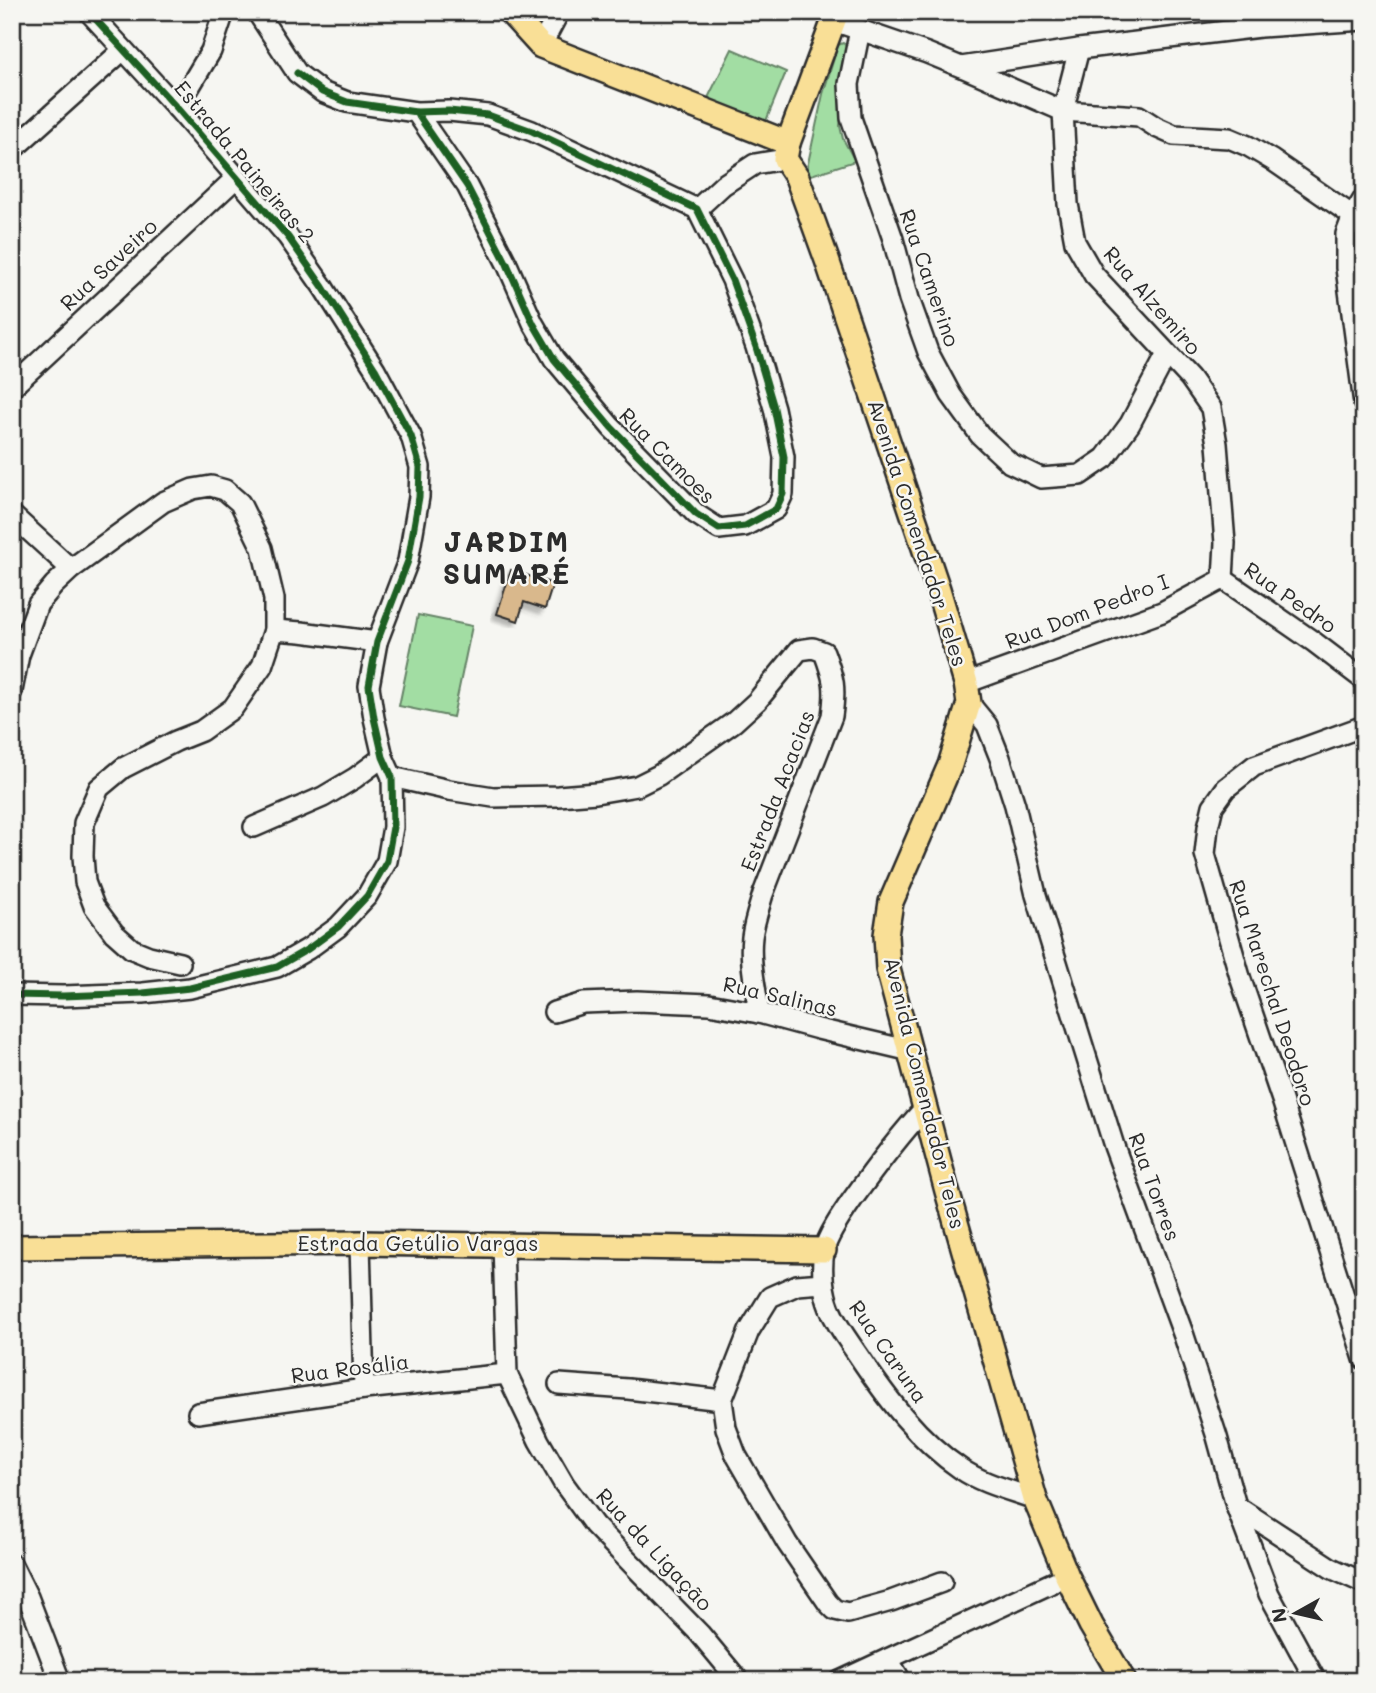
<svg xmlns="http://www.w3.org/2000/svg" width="1376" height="1693" font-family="Mali,sans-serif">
<defs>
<filter id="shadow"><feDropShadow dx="-4.5" dy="4.5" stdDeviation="2" flood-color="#0004"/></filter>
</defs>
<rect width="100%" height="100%" fill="#f6f6f2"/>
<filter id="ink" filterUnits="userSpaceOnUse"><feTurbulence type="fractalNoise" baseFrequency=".0143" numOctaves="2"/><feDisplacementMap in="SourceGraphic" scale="14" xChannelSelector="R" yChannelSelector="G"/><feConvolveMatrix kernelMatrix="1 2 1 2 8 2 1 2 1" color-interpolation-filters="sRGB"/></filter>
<g filter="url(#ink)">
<!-- green -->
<g fill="#a2dda3" stroke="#668467" stroke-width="2">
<path d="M843 43 849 48 840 126 843 139 855 161 805 177 823 94 838 45Z"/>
<path d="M732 49 786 72 764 126 706 102Z"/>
<path d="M418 615 472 626 453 717 399 706Z"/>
</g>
<!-- building -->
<path fill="#d9b88c" stroke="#2b2b2b" stroke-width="2" filter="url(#shadow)" d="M511 570 553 584 545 609 524 602 518 621 497 614Z"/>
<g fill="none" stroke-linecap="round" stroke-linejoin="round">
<!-- minor casing -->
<g stroke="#2b2b2b" stroke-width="24">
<g id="minor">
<path d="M257 12 297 73 322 92 347 102 416 112 449 111 488 115 532 131 697 209 732 280 756 347 774 408 784 457 783 494 776 509 745 526 719 529 696 514 611 427 554 359 533 323 507 264 467 186 416 112"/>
<path d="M834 21 927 53 961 67 1079 49 1260 27 1364 20"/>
<path d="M860 30 849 84 851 118 893 239 909 299 928 352 951 395 980 435 1010 463 1041 478 1080 475 1105 458 1130 424 1167 354"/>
<path d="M541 46 559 12"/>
<path d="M1079 49 1063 111 1068 204 1075 242 1094 275 1190 378 1211 408 1217 444 1225 543 1223 579"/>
<path d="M962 67 1063 111 1139 116 1156 127 1174 135 1229 138 1248 146 1272 160 1353 216"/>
<path d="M177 108 211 51 224 12"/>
<path d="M12 150 123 50"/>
<path d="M1364 198 1353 216 1346 234V268L1364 404"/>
<path d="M697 209 723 185 755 164 785 159"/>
<path d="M12 387 237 177"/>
<path d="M12 515 71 569"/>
<path d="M1223 579 1314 642 1364 680"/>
<path d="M274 630 301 632 377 642"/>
<path d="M966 683 1162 612 1223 579"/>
<path d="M12 691 19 655 38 604 54 585 71 569 163 502 193 489 211 486 225 490 240 503 262 548 274 599V630L262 666 233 708 201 731 176 741 123 768 99 788 84 823 83 856 85 882 94 906 114 933 132 949 149 956 180 963"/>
<path d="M969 703 987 725 1000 758 1015 805 1036 895 1114 1146 1184 1336 1217 1437 1236 1506 1269 1594 1316 1681"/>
<path d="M1364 726 1254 766 1226 788 1213 806 1208 827 1205 854 1240 977 1282 1100 1364 1359"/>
<path d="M392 777 449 790 493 797 558 796 596 793 637 786 659 775 734 722 757 701 799 650 813 648 824 652C834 679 836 687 832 716L763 894C759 908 754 922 752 937 749 962 756 988 759 1013"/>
<path d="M254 827 323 797 355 778 383 757"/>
<path d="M12 995 63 996 143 993 190 988 277 967 308 949 338 927 367 896 387 861 393 827 392 777 383 757 374 718 369 686 377 642 408 561 419 497 420 467 411 436 375 369 323 287 288 237 177 108 89 12"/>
<path d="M554 1012 583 1003 637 1001 709 1004 759 1013 818 1029 911 1051"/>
<path d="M925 1108C898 1137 875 1168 852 1200 843 1213 827 1236 824 1251 821 1270 823 1292 830 1309 837 1326 848 1340 858 1355 886 1397 918 1440 961 1469 983 1484 1010 1490 1035 1499"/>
<path d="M360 1243 364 1389"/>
<path d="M503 1244 507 1374 539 1441 564 1484 594 1525 700 1634 739 1681"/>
<path d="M823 1283 797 1285 770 1297 749 1331 722 1400 726 1428 736 1455 787 1543 828 1603 835 1610 848 1613 891 1601 942 1582"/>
<path d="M559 1384 628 1389 722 1400"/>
<path d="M198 1413 364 1389 507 1374"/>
<path d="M1236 1506 1331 1568 1364 1583"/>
<path d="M12 1565 28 1597 60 1681"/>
<path d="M888 1659 901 1681"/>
<path d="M840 1681 1067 1576"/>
</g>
</g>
<!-- major casing -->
<g stroke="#2b2b2b" stroke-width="28">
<g id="major">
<path d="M510 12 541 46 788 143"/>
<path d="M837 12 788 143 785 159 797 177 827 260 938 589 966 683 969 703 950 765 891 902 886 935 888 969 947 1191 1035 1499 1067 1576 1091 1625 1124 1681"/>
<path d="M12 1247 360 1243 824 1250"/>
</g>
</g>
<!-- minor -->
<use href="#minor" stroke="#f6f6f2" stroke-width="19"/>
<!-- major -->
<use href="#major" stroke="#f9df96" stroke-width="23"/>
<!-- cycleway casing -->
<g stroke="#f6f6f2" stroke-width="11">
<g id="cycleway">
<path d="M297 73 322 92 347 102 416 112 449 111 488 115 532 131 697 209 732 280 756 347 774 408 784 457 783 494 776 509 745 526 719 529 696 514 611 427 554 359 533 323 507 264 467 186 416 112"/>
<path d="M12 995 63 996 143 993 190 988 277 967 308 949 338 927 367 896 387 861 393 827 392 777 383 757 374 718 369 686 377 642 408 561 419 497 420 467 411 436 375 369 323 287 288 237 177 108 89 12"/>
</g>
</g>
<!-- cycleway -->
<use href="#cycleway" stroke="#1b5e20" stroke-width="7"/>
</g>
</g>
<g text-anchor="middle" stroke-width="5" stroke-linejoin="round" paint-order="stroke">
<!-- street labels -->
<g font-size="21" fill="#2b2b2b" stroke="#f6f6f2">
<text transform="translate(244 162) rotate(50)" y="7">Estrada Paineiras 2</text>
<text transform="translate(109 265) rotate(-43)" y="7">Rua Saveiro</text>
<text transform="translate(929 278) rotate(71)" y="7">Rua Camerino</text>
<text transform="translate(1152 301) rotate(49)" y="7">Rua Alzemiro</text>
<text transform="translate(667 456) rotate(45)" y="7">Rua Camoes</text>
<text transform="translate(917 533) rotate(72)" y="7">Avenida Comendador Teles</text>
<text transform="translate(1290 598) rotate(35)" y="7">Rua Pedro</text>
<text transform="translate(1087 612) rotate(-21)" y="7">Rua Dom Pedro I</text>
<text transform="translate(778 791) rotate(-69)" y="7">Estrada Acacias</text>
<text transform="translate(1272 993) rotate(72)" y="7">Rua Marechal Deodoro</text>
<text transform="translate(780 997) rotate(13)" y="7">Rua Salinas</text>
<text transform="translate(924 1093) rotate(76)" y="7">Avenida Comendador Teles</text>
<text transform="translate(1154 1187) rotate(70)" y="7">Rua Torres</text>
<text x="418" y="1251">Estrada Getúlio Vargas</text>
<text transform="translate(888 1352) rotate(55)" y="7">Rua Caruna</text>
<text transform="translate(350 1369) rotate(-7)" y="7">Rua Rosália</text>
<text transform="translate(654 1550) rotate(47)" y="7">Rua da Ligação</text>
</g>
<!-- district labels -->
<g font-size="28" font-weight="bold" letter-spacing="2" fill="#2b2b2b" stroke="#f6f6f2">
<text x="507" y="552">JARDIM<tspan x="507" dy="32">SUMARÉ</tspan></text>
</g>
</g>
<!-- margin -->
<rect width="1376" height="1693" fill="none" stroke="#f6f6f2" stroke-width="42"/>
<rect x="21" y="21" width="1334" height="1651" fill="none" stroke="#2b2b2b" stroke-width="2.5" filter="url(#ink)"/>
<!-- north arrow -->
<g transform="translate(1296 1613) rotate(262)" stroke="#f6f6f2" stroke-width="5" paint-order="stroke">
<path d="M0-5L12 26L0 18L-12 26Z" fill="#2b2b2b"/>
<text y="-10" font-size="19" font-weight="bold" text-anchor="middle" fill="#2b2b2b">N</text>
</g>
</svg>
